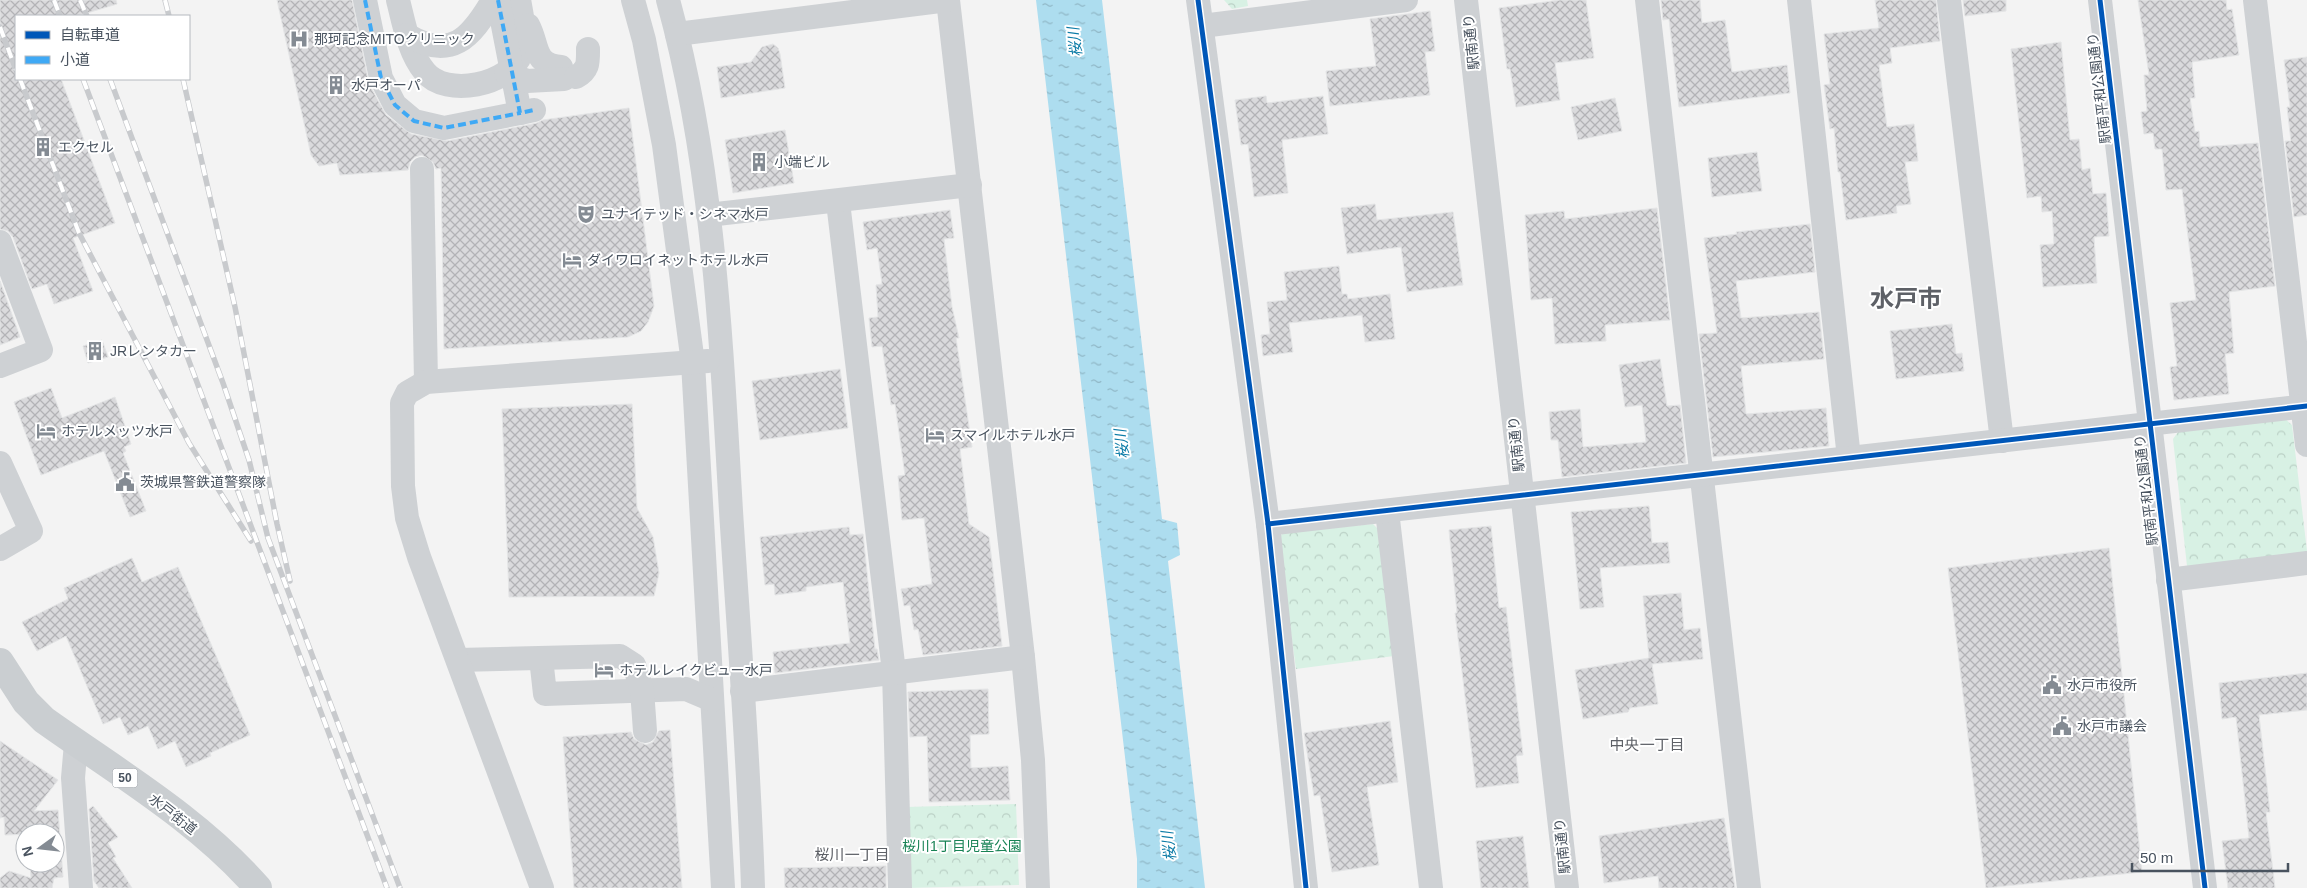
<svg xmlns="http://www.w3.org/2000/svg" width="2307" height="888" font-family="Arial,'Noto Sans JP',sans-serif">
<defs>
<pattern id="forest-crowns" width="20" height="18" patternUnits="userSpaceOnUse" patternTransform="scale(1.25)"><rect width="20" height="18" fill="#d8f1e4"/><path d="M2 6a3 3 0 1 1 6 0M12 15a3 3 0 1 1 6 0" fill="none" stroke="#bbd1c6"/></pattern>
<pattern id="water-ripples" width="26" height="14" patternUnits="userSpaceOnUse" patternTransform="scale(1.25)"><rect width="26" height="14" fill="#adddef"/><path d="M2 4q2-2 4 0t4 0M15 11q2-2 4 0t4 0" fill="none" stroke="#8fb6c5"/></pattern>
<pattern id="building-cross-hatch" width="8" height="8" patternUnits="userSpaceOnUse" patternTransform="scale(1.25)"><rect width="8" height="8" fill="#dadadc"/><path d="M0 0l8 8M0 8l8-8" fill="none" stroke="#b3b3b6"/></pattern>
</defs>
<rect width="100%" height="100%" fill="#f3f3f3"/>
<!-- forest -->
<g fill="url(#forest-crowns)">
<path d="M1224 0H1247L1248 6 1232 9Z"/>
<path d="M2285 419 2292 425 2307 551 2302 556 2187 566 2173 439 2178 432Z"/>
<path d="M1373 524 1380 531 1394 656 1296 669 1278 539 1283 533Z"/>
<path d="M1016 804 1019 885 907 888 905 807Z"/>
</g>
<!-- water -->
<path fill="url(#water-ripples)" d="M1036 0H1102L1162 519 1177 523 1180 555 1168 561 1205 888H1137V859Z"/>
<!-- building -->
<g fill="url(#building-cross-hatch)" stroke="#e4e5e6">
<path d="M0 0H116L117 4 77 16H16V79H61L115 223 73 238 93 291 54 304 47 284 32 289 13 237 8 231 0 229Z"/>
<path d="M277 0H352L369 84 386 115 411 134 447 141 537 123 543 120 629 108 654 306 648 322 641 331 628 337 444 349 441 168 436 169 433 162 422 155 415 157 410 162 408 170 340 175 337 163 319 166 311 155Z"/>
<path d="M1560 0H1586L1594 58 1555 63 1560 100 1516 107 1510 69H1507L1499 8Z"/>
<path d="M1661 0H1700L1702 23 1725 20 1732 72 1787 65 1790 93 1679 107 1669 19 1663 20Z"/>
<path d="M1875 0H1936L1940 41 1890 48 1892 63 1879 65 1887 127 1914 124 1918 161 1905 162 1911 204 1896 206 1897 213 1846 220 1840 172H1838L1834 128 1830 129 1824 85 1830 84 1824 34 1879 28Z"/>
<path d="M1963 0H2006V11L1965 16Z"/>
<path d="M2138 0H2226L2227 10 2232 9 2239 55 2192 62 2195 98H2190L2195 132 2199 131 2200 147 2258 143 2275 286 2229 292 2234 353 2225 354 2229 394 2174 400 2170 367 2177 366 2170 303 2196 300 2182 189 2166 190 2162 149H2155L2153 133 2144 134 2141 112 2147 111 2144 75H2149Z"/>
<path d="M1430 11 1435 51 1425 52 1430 95 1330 106 1326 71 1376 66 1370 19Z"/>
<path d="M2061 42 2070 140 2079 139 2082 170 2090 168 2093 194 2106 193 2109 236 2094 237 2097 283 2043 287 2040 245 2054 244 2052 211 2042 212 2041 196 2027 198 2011 49Z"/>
<path d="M773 44 778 48 780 54 785 88 721 98 717 67 751 62 762 47Z"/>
<path d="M2307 57V215L2294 217 2285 141H2291L2287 107H2290L2284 60Z"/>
<path d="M1266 96 1267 103 1323 96 1328 134 1282 140 1288 193 1254 197 1248 144 1241 145 1235 100Z"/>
<path d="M1615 98 1622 131 1578 140 1571 107Z"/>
<path d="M785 130 794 183 733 193 725 140Z"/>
<path d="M1757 152 1762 191 1712 197 1708 158Z"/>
<path d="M1375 204 1377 220 1453 212 1463 285 1407 292 1401 247 1347 254 1341 208Z"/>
<path d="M1657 208 1670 320 1605 325 1606 341 1555 344 1552 298 1531 300 1525 215 1564 211 1565 219Z"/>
<path d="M950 210 954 238 944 239 952 307 959 338H956L972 447 960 449 969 524 989 537 1002 646 923 655 918 629 914 630 910 605 904 606 901 589 932 584 924 518 902 520 898 476 905 475 895 404 891 405 882 346 872 347 869 318 878 317 876 285 882 284 877 248 867 250 863 222Z"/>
<path d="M1810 224 1815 272 1736 281 1741 318 1819 312 1824 359 1741 366 1746 414 1826 408 1829 446 1713 457 1699 334 1717 333 1704 238 1737 234 1736 232Z"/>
<path d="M1339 266 1342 294H1347L1348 299 1390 294 1395 339 1365 342 1362 315 1289 323 1293 352 1263 356 1261 335 1270 334 1267 302 1287 300 1284 272Z"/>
<path d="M0 281 20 337 0 345Z"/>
<path d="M1952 324 1956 354 1962 353 1964 371 1896 379 1890 331Z"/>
<path d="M102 340 108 357 88 363 83 346Z"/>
<path d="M1660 359 1667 406 1680 405 1686 463 1562 477 1558 440H1551L1549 412 1580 409 1583 447 1646 442 1642 405 1625 407 1619 365Z"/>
<path d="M840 369 848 428 760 440 752 381Z"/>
<path d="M51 388 62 418 115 397 131 444 124 447 126 451 123 453 146 511 130 517 104 451 41 475 14 402Z"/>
<path d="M632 404 637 508 653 537 659 573 654 596 509 597 502 409Z"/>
<path d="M1649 506 1652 543 1668 542 1670 563 1600 568 1604 607 1580 609 1571 512Z"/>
<path d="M1491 526 1499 608 1506 607 1523 755 1516 756 1519 783 1476 788 1455 613H1457L1449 530Z"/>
<path d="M849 527 850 535 863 534 875 649H877L879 660 775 673 773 652 850 643 843 582 806 587V591L775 595 774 584 765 585 760 537Z"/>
<path d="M2109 548 2142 872 1986 888 1948 568Z"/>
<path d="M132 558 142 582 178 567 250 735 210 753 211 756 186 767 175 741 158 749 148 726 128 735 120 717 103 724 66 636 37 651 22 622 68 599 64 588Z"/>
<path d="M1681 593 1684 630 1700 628 1703 659 1652 664 1658 704 1630 708 1628 712 1583 719 1575 670 1649 658 1643 596Z"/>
<path d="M2307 673V710L2259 715 2270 812H2266L2275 888H2228L2222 841 2249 838 2236 717 2222 719 2219 683Z"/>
<path d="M988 689 989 734 970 735 971 768 1008 766 1010 800 929 802 927 736 910 737 908 692Z"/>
<path d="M1390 721 1398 782 1367 787 1379 865 1332 872 1320 795 1314 796 1304 733Z"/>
<path d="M670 730 682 888H574L563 737 631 732 634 739 646 745 653 742 659 731Z"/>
<path d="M0 741 58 780 34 811 58 810 63 877 54 878 52 888H0V878L9 871 31 878 30 863H55V833L5 835 4 817 0 818Z"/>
<path d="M93 806 118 837 108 843 116 857 113 858 132 888H99L94 881 89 809Z"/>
<path d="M1724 818 1735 888H1659L1658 876 1604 883 1599 836Z"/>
<path d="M1523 836 1529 888H1481L1476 841Z"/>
<path d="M886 866V888H785L784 868Z"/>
</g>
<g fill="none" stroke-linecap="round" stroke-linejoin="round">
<!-- minor -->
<g stroke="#ced1d4" stroke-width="24">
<path d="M365 0 381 78 395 105 414 121 444 128 520 113"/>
<path d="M398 0C404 24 409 53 425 72 446 98 510 85 521 54 526 41 522 13 519 0"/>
<path d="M498 0 520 113 534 110"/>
<path d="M633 0 644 40 664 145 693 363 723 888"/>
<path d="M668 0C714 166 721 341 731 511 739 637 749 762 753 888"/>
<path d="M948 0 1023 657 1033 760 1038 888"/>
<path d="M1198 0 1268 524 1306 888"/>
<path d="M1466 0 1567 888"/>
<path d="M1647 0 1749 888"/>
<path d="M1799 0 1849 458"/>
<path d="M1949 0 2002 441"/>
<path d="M2100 0 2205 888"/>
<path d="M2255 0 2307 445"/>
<path d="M528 25C539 45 532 64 561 67"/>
<path d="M1202 26 1406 0"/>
<path d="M677 34 948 0"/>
<path d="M407 35C451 61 471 38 493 0"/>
<path d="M506 73 527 81 564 79"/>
<path d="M576 77C589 70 588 62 588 49"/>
<path d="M422 169 426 382"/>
<path d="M838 202 894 672 900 888"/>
<path d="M708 215 970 185"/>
<path d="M0 242 41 350 0 366"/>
<path d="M0 463 31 531 0 549"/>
<path d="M1387 511 1431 888"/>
<path d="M1268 524 2307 406"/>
<path d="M2168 580 2307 563"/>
<path d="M541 658 545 694 686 689 712 700"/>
<path d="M458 660 620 656 634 665 642 690 645 731"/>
<path d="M742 691 1023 657"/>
<path d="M76 743 73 778 81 888"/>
<path d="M542 888 419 557 407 518 403 486 402 403 407 393 426 382 708 361"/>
</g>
<!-- major -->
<path stroke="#caced1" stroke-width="28" d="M0 662 26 702 44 720C117 772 199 820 258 888"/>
<!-- rail casing -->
<g stroke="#c8cacd" stroke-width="5.5">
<g id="rail">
<path d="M54 0 60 16"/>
<path d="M80 0 87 16"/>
<path d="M165 0 169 16"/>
<path d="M0 27 16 70"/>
<path d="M20 79 79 233 189 443 251 541"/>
<path d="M83 79 387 888"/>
<path d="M110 79 223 383 249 460 268 538 400 888"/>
<path d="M183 79 235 307 277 524 290 581"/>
</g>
</g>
<!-- rail -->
<use href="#rail" stroke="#fff" stroke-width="4" stroke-dasharray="11" stroke-linecap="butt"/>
<!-- quiet -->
<g stroke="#3fa9f5" stroke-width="4" stroke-dasharray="8 4" stroke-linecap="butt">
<path d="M365 0 381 78 395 105 414 121 444 128 520 113"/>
<path d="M498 0 520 113 534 110"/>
</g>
<!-- cycleway casing -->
<g stroke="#fff" stroke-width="8">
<g id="cycleway">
<path d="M1198 0 1268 524 1306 888"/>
<path d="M2100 0 2205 888"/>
<path d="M1268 524 2307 406"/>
</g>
</g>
<!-- cycleway -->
<use href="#cycleway" stroke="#0057b8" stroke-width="5"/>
</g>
<!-- icons -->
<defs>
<g id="hospital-bare" transform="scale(1.5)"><path d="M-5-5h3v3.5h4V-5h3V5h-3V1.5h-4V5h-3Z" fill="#848b93" stroke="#fff" stroke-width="2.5" paint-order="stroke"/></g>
<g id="building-bare" transform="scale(1.5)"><path d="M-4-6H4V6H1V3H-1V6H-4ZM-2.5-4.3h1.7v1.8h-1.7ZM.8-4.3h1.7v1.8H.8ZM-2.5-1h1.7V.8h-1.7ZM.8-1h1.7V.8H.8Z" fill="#848b93" stroke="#fff" stroke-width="2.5" paint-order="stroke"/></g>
<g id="theatre-bare" transform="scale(1.5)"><path d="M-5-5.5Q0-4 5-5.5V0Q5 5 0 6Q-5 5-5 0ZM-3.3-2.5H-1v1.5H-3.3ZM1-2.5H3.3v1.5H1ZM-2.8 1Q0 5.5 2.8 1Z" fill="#848b93" stroke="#fff" stroke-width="2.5" paint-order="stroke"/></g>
<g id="hotel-bare" transform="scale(1.5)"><path d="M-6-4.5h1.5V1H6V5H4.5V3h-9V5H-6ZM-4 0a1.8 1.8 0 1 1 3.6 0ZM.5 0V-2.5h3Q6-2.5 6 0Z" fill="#848b93" stroke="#fff" stroke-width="2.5" paint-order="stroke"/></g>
<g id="civic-bare" transform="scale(1.5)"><path d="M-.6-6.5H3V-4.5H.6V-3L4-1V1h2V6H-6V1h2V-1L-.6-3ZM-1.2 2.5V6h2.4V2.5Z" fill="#848b93" stroke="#fff" stroke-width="2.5" paint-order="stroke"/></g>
</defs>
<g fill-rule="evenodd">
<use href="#hospital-bare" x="299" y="39"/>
<use href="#building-bare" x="336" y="85"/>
<use href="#building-bare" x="43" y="147"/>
<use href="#building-bare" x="759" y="162"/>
<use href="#theatre-bare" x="586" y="214"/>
<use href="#hotel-bare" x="572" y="260"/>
<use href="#building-bare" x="95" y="351"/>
<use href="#hotel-bare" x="46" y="431"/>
<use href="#hotel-bare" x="935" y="435"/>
<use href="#civic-bare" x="125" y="482"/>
<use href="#hotel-bare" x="604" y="670"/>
<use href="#civic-bare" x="2052" y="685"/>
<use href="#civic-bare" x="2062" y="726"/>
</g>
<g text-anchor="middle" stroke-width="4" stroke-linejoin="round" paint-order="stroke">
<!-- shield labels -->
<rect fill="#fff" stroke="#80878f" stroke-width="1" x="112.5" y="768.5" width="25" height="19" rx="4"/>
<g font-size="12" font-weight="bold" fill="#49535f">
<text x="125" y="782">50</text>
</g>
<!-- poi labels -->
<g font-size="14" fill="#49535f" stroke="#fff" text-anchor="start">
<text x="314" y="44">那珂記念MITOクリニック</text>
<text x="351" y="90">水戸オーパ</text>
<text x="58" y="152">エクセル</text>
<text x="774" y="167">小端ビル</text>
<text x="601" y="219">ユナイテッド・シネマ水戸</text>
<text x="587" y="265">ダイワロイネットホテル水戸</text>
<text x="110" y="356">JRレンタカー</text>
<text x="61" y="436">ホテルメッツ水戸</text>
<text x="950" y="440">スマイルホテル水戸</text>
<text x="140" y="487">茨城県警鉄道警察隊</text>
<text x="619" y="675">ホテルレイクビュー水戸</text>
<text x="2067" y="690">水戸市役所</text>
<text x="2077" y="731">水戸市議会</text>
</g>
<!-- street labels -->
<g font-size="14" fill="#49535f" stroke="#fff">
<text transform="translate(1471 42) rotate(-96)" y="5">駅南通り</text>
<text transform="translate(2099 88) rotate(-97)" y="5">駅南平和公園通り</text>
<text transform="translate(1516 444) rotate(-96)" y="5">駅南通り</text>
<text transform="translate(2146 490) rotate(-97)" y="5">駅南平和公園通り</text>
<text transform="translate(173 814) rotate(38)" y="5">水戸街道</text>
<text transform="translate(1562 846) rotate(-96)" y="5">駅南通り</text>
</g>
<!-- park labels -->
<g font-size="14" fill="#188355" stroke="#fff">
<text x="962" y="851">桜川1丁目児童公園</text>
</g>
<!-- water labels -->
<g font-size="15" font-style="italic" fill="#0d7ca7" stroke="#fff">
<text transform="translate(1075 42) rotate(-97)" y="5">桜川</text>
<text transform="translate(1122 444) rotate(-97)" y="5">桜川</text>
<text transform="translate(1169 846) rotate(-97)" y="5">桜川</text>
</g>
<!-- neighbourhood labels -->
<g font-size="15" fill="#5e6167" stroke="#fff">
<text x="1647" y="750">中央一丁目</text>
<text x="852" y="860">桜川一丁目</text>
</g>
<!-- town labels -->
<g font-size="24" font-weight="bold" fill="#5e6167" stroke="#fff">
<text x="1906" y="307">水戸市</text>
</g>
</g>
<!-- legend -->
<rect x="15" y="15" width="175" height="65" fill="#ffffff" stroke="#b6babf"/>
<rect x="25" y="31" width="25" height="8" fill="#0057b8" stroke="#b6babf"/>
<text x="60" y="40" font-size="15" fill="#49535f">自転車道</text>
<rect x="25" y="56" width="25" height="8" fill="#3fa9f5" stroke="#b6babf"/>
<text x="60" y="65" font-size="15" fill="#49535f">小道</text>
<!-- north arrow -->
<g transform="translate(40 848) rotate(255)"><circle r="24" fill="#ffffff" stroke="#b6babf"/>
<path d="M0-4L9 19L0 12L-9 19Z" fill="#848b93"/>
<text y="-8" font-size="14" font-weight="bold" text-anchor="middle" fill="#49535f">N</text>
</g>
<!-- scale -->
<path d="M2132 863v8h156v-8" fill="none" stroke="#49535f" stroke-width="2.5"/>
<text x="2140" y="863" font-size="15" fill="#49535f" stroke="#ffffff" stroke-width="4" paint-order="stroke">50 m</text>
</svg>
